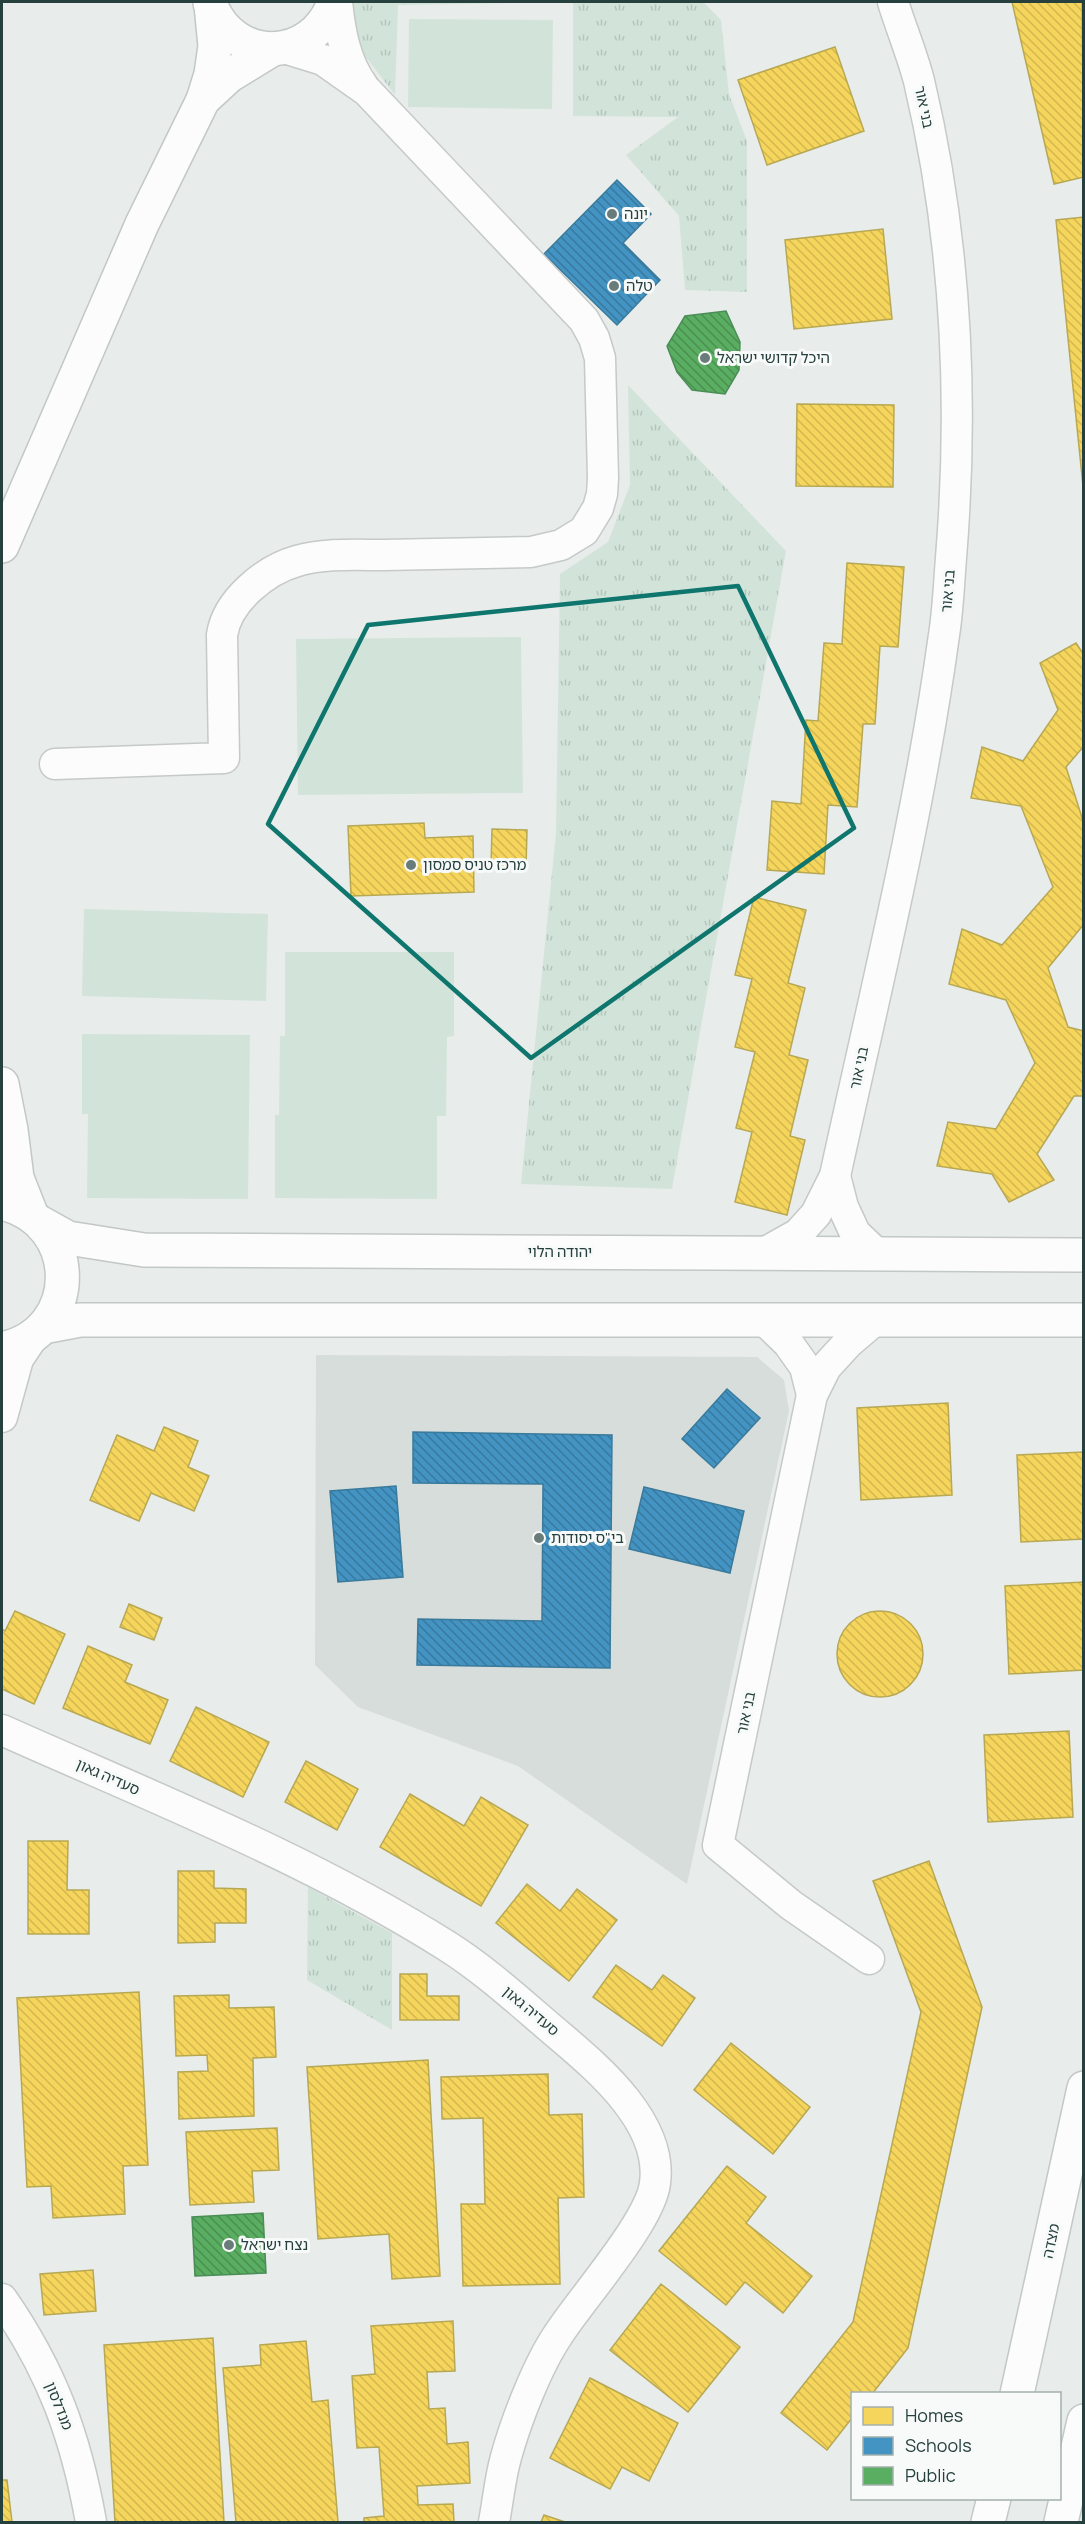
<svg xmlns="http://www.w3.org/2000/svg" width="1085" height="2524" font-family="Manrope,'Noto Sans Hebrew',sans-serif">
<defs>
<pattern id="grass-tufts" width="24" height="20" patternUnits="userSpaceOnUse" patternTransform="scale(1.5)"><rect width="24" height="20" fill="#d2e4da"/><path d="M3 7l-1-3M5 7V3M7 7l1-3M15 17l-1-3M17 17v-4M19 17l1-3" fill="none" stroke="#b4c5bc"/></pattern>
<pattern id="homes-back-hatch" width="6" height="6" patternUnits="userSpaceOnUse" patternTransform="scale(1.5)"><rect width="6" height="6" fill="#f6d55c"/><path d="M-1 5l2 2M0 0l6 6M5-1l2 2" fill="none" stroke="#d3b851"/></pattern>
<pattern id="schools-back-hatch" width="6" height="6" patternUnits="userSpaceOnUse" patternTransform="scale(1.5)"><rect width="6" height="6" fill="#4393c3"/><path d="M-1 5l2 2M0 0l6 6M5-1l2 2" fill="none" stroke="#3879a0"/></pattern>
<pattern id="public-back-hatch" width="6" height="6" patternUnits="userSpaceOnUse" patternTransform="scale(1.5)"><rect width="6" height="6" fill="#5aae61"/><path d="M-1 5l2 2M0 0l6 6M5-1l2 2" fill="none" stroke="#4a8f51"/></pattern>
</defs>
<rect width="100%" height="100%" fill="#e8eceb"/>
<!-- built -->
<path fill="#d6dddb" d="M316 1355 757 1357 784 1380 789 1411 687 1884 518 1766 358 1707 315 1665Z"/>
<!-- grass -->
<g fill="url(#grass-tufts)">
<path d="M346 2H569L398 5 395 95 355 43Z"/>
<path d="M573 2H703L721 20 729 94 747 141V292L685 290 679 216 626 155 678 117 573 116Z"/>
<path d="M628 385 786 551 672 1189 521 1184 556 833 560 574 608 542 630 485Z"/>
<path d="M308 1887 392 1933V2030L307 1980Z"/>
</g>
<!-- garden -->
<g fill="#d2e4da">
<path d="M409 19 553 20 552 109 408 107Z"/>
<path d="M521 637 523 793 298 795 296 639Z"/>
<path d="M84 909 268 914 266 1001 82 996Z"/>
<path d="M285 952H454V1036L447 1037 446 1116H437V1199L275 1198V1115H279L280 1036H285Z"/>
<path d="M82 1034 250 1035 248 1199 87 1198 88 1114H82Z"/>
</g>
<!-- homes -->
<g fill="url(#homes-back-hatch)" stroke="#b7a853" stroke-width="1.5">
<path d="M1012 2H1082L1084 177 1054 184Z"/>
<path d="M835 47 864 131 767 165 738 80Z"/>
<path d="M1084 217V496L1056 220Z"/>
<path d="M883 229 892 319 794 329 785 240Z"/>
<path d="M797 404 894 405 893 487 796 486Z"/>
<path d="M847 563 904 567 898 647 880 646 875 724H863L857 807 828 805 824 874 767 870 772 801 801 804 806 720 818 721 824 643 842 644Z"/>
<path d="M1076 643 1084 655V746L1066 767 1084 824V924L1048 968 1068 1027 1084 1031V1096H1074L1037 1154 1054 1180 1009 1202 992 1174 937 1166 948 1122 996 1129 1035 1063 1006 1000 949 984 962 929 1002 945 1053 887 1021 806 971 798 982 747 1023 761 1058 710 1040 663Z"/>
<path d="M424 823 425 838 473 836 474 892 351 896 348 826Z"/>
<path d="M492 829 527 830 526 867 491 866Z"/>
<path d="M754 897 806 910 788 983 805 988 789 1055 808 1060 790 1136 805 1140 787 1215 735 1202 752 1132 736 1128 755 1052 735 1047 752 979 735 975Z"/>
<path d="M948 1403 952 1495 861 1500 857 1408Z"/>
<path d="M164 1427 198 1441 188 1467 209 1476 194 1511 151 1493 139 1521 90 1500 117 1435 154 1451Z"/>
<path d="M1084 1452V1539L1021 1542 1017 1455Z"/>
<path d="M1084 1582V1670L1009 1674 1005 1586Z"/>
<path d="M129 1604 162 1618 154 1640 120 1627Z"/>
<circle cx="880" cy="1654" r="43"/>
<path d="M15 1611 65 1634 34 1704 2 1689V1629L5 1631Z"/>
<path d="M88 1646 132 1665 125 1682 168 1700 150 1744 63 1708Z"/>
<path d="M196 1707 269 1742 243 1797 170 1761Z"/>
<path d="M1069 1731 1073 1817 988 1822 984 1735Z"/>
<path d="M306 1761 358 1789 337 1830 285 1802Z"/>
<path d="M410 1794 464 1826 481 1797 528 1825 481 1906 380 1847Z"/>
<path d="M28 1841H68L67 1890H89V1934H28Z"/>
<path d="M929 1861 982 2007 908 2348 872 2394H852V2418L827 2450 781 2413 853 2322 921 2012 873 1881Z"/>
<path d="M178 1871H214V1888L246 1889V1923H215V1942L178 1943Z"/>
<path d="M527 1884 560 1911 577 1889 617 1920 569 1981 496 1923Z"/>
<path d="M616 1965 652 1990 663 1975 695 1998 662 2046 593 1997Z"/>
<path d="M400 1974H427V1996H459V2020H400Z"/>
<path d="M139 1992 148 2165 123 2166 125 2214 53 2218 51 2186 27 2187 17 1998Z"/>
<path d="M229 1995V2008L274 2007 276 2057 253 2058 254 2116 179 2119 178 2072 208 2071 207 2055 176 2056 174 1996Z"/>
<path d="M731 2043 810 2107 773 2154 694 2090Z"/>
<path d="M428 2060 440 2276 392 2279 389 2234 318 2239 307 2067Z"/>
<path d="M548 2074 549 2115 582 2114 584 2197 558 2198 560 2284 463 2286 461 2204H485L483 2118 442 2119 441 2077Z"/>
<path d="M277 2128 279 2170 252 2171 254 2202 190 2205 186 2132Z"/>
<path d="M727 2166 766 2197 746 2223 812 2276 783 2313 745 2282 726 2305 659 2251Z"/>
<path d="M93 2270 96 2311 44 2315 40 2274Z"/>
<path d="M661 2284 740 2347 688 2412 610 2350Z"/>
<path d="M453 2321 455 2371 427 2372 429 2409 445 2408 447 2444 468 2442 470 2483 417 2486 418 2505 453 2504 454 2522H364V2518L384 2516 379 2447 357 2448 352 2376 375 2374 371 2326Z"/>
<path d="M213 2338 224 2522H115L104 2345Z"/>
<path d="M306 2341 312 2402 328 2400 338 2522H236L223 2368 261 2365 260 2345Z"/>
<path d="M590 2378 678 2423 649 2481 622 2467 610 2489 550 2458Z"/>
<path d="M2 2480H7L12 2522H2Z"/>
<path d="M544 2515 565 2522H541Z"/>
</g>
<!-- schools -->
<g fill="url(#schools-back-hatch)" stroke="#3a7a9b" stroke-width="1.5">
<path d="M617 180 651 214 623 243 660 280 617 325 544 254Z"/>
<path d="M727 1389 760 1418 714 1468 682 1439Z"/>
<path d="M413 1432 612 1435 610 1668 417 1665 418 1619 542 1621 543 1484 413 1483Z"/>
<path d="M396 1486 403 1577 338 1582 330 1491Z"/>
<path d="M644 1487 744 1511 730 1573 629 1549Z"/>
</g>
<!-- public -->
<g fill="url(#public-back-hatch)" stroke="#4a8d56" stroke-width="1.5">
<path d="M726 311 740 342 739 370 725 394 692 390 677 372 667 346 685 316Z"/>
<path d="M263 2213 266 2273 195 2276 192 2217Z"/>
</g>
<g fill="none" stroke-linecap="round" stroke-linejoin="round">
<!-- street casing -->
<g stroke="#c5c9c8" stroke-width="33">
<g id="street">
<path d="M337 2C340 31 345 61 363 86"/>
<path d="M55 764 224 758 222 635C227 601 265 570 297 561 325 553 355 555 384 555 433 554 482 553 531 552L561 545 584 531 598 508 602 494 603 478 600 358 594 338 584 320 367 91 323 60 284 48"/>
<path d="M835 1176 843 1207 855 1233 876 1253"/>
<path d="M764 1253 798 1234 816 1214 835 1176C874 996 919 817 944 635 948 610 949 583 951 558 964 398 956 237 919 81 912 54 901 28 893 2"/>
<path d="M763 1319 788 1343 805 1367 812 1395"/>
<path d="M2 1417 18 1359 34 1335"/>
<path d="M2 1730C152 1797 307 1858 447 1946 488 1972 524 2006 561 2037 601 2071 663 2124 655 2183 651 2221 581 2299 558 2335 537 2366 516 2421 506 2457 500 2478 498 2501 494 2522"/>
<path d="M869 1959 791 1905 718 1845 812 1395 826 1367 848 1343 875 1320"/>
<path d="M2 2299C52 2371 76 2437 91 2522"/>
</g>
</g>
<!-- secondary casing -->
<g stroke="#c2c8c6" stroke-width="36">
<g id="secondary">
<path d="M210 3C233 65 313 63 334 2"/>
<path d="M203 100 229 76 273 49"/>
<path d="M2 546 142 224 203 100 211 74 215 46 211 5"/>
<path d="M2 1084 11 1130 17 1178 32 1216"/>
<path d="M2 1203C82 1222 83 1332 2 1349"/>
<path d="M41 1223 68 1238 144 1250 1084 1255"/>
<path d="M43 1327 80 1320H1084"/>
<path d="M1017 2394 1084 2088"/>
<path d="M988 2522 994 2498"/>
<path d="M1061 2522 1084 2421"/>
</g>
</g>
<!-- street -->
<use href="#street" stroke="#fcfcfc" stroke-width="30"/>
<!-- secondary -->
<use href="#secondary" stroke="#fcfcfc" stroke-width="33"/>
</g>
<!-- marked area -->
<path fill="none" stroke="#0f766e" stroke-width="4.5" stroke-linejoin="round" d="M738 586 854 828 531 1058 268 824 368 625Z"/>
<!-- markers -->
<g fill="#697c7a" stroke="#f7faf9" stroke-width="2">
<circle cx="612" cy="214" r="6"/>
<circle cx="614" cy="286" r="6"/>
<circle cx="705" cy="358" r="6"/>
<circle cx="411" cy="865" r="6"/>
<circle cx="539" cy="1538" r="6"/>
<circle cx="229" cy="2245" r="6"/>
</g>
<g text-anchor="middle" stroke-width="6" stroke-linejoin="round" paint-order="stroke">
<!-- street labels -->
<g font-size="15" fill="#25403d" stroke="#f7faf9">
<text transform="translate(924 107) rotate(78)" y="5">בני אור</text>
<text transform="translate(948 591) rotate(-85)" y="5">בני אור</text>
<text transform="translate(859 1068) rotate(-78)" y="5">בני אור</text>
<text x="560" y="1257">יהודה הלוי</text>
<text transform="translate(746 1713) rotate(-78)" y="5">בני אור</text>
<text transform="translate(108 1777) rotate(24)" y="5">סעדיה גאון</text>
<text transform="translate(531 2011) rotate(40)" y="5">סעדיה גאון</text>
<text transform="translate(1051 2241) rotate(-78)" y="5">מצדה</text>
<text transform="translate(59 2406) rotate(68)" y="5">מנדלסון</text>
</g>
<!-- poi labels -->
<g font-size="15" fill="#25403d" stroke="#f7faf9" text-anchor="start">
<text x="624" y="219">יונה</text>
<text x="626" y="291">טלה</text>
<text x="717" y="363">היכל קדושי ישראל</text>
<text x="423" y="870">מרכז טניס סמסון</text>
<text x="551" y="1543">בי"ס יסודות</text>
<text x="241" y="2250">נצח ישראל</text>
</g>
</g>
<!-- border -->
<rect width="1085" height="2524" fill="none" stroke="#25403d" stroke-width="6"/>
<!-- legend -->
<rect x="851" y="2392" width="210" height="108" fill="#f7faf9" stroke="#a3b0ae" stroke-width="1.5"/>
<rect x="863" y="2407" width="30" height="18" fill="#f6d55c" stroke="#a3b0ae" stroke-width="1.5"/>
<text x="905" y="2422" font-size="18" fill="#25403d">Homes</text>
<rect x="863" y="2437" width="30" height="18" fill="#4393c3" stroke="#a3b0ae" stroke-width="1.5"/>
<text x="905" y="2452" font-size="18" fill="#25403d">Schools</text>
<rect x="863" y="2467" width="30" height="18" fill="#5aae61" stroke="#a3b0ae" stroke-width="1.5"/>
<text x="905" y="2482" font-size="18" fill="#25403d">Public</text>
</svg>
